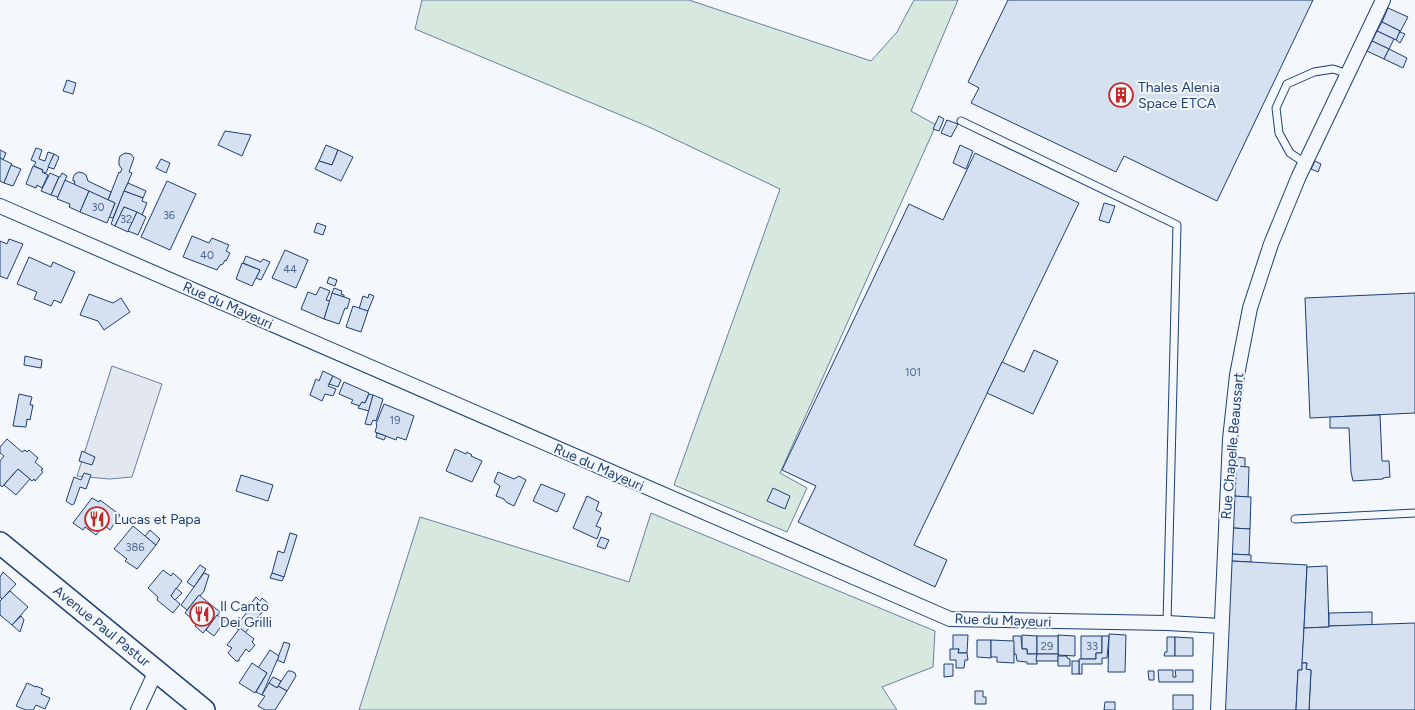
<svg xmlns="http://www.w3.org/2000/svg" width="1415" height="710" font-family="Figtree,sans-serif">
<rect width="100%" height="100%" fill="#f4f7fb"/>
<!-- green -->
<g fill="#d7e8df" stroke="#687fa3">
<path d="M422 0H689L871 61 897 32 914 0H958L911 111 936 125 780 473 807 488 787 532 674 485 780 189 649 127 415 29Z"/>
<path d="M651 513 935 631 933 667 882 687 897 710H359L420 517 629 582Z"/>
</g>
<!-- parking -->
<path fill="#e3e8f0" stroke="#687fa3" d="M112 366 162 384 132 477 109 479 77 476Z"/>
<!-- building -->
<g fill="#d5e0f0" stroke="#1d3f73">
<path d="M1008 0H1313L1217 201 1124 156 1116 172 971 103 979 88 968 82Z"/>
<path d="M1388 8 1408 17 1400 32 1405 34 1400 43 1396 40 1400 31 1382 22Z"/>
<path d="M1382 22 1400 31 1396 40 1377 31Z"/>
<path d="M1377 31 1394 39 1389 49 1372 41Z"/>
<path d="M1372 41 1389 49 1384 59 1367 51Z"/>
<path d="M1389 49 1407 58 1403 68 1384 59Z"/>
<path d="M67 80 76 83 73 94 63 91Z"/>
<path d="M939 116 944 119 939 131 933 129Z"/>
<path d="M947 120 958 124 951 137 941 133Z"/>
<path d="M225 131 251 135 242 156 218 145Z"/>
<path d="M326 145 338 150 332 165 319 161Z"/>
<path d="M960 145 973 151 966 169 953 163Z"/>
<path d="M36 148 42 150 39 159 45 161 48 152 54 154 46 173 42 172 43 170 34 166 36 162 31 160Z"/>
<path d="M0 150 6 153 3 160 0 158Z"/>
<path d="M338 150 353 157 341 181 315 169 319 161 332 165Z"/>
<path d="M125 153 131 154 134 158 129 172 132 173 113 218 109 217 115 203 108 200 119 172 120 173 122 169 119 165V160L120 156Z"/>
<path d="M975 153 1079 203 914 545 947 560 935 587 798 522 816 486 782 470 909 204 943 220Z"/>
<path d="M54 154 59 157 54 169 48 167Z"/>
<path d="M0 158 12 164 4 183 0 181Z"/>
<path d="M161 159 170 163 166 173 156 168Z"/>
<path d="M1315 161 1321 164 1318 172 1311 169Z"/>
<path d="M11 165 21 169 13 186 4 183Z"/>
<path d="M33 166 43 170 42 172 48 175 42 188 37 185 36 188 26 184Z"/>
<path d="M79 172 83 173 86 175 88 181 111 192 108 200 74 185 75 181H73V178L75 174Z"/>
<path d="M50 173 59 177 51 195 41 191Z"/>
<path d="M62 173 67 176 58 197 51 195 59 177H60Z"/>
<path d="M65 180 89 191 80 212 69 207 70 204 57 199Z"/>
<path d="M167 181 196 194 170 250 141 237Z"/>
<path d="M128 183 146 191 143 198 124 191Z"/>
<path d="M89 191 115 203 107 223 80 212Z"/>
<path d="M124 191 143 198 142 201 147 203 142 215 124 207 115 226 111 224Z"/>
<path d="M1104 203 1115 206 1109 223 1099 220Z"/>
<path d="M124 207 137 212 128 232 115 226Z"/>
<path d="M137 212 146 217 138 235 128 231Z"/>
<path d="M317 223 326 226 323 235 314 232Z"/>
<path d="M192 236 209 243 212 238 229 245 226 251 230 253 226 261 225 260 223 264 220 265 217 270 183 257Z"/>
<path d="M9 239 23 244 7 279 0 276V241L7 244Z"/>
<path d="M285 250 308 260 296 288 272 278Z"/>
<path d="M246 256 261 262 263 259 270 262 261 280 256 278 260 270 243 263Z"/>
<path d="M29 257 51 267 53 262 75 272 61 303 54 300 51 306 34 299 37 292 17 284Z"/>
<path d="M242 263 260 270 252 286 236 279Z"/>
<path d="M329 277 337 280 335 286 327 283Z"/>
<path d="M320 287 330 291 326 300 330 301 324 319 301 309 308 292 316 295Z"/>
<path d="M334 288 342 291 341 294 344 295V297L332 293Z"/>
<path d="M332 293 350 299 347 309 345 308 339 324 324 319Z"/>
<path d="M1415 293V413L1310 418 1305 298Z"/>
<path d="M89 294 113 303 121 298 130 312 104 330 98 321 80 315Z"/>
<path d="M369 294 374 296 368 311 359 309 363 296 368 298Z"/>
<path d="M353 306 368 311 361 332 346 327Z"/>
<path d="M1034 350 1058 361 1033 414 987 393 1002 362 1024 372Z"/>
<path d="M25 356 42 360 41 368 24 365Z"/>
<path d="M323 371 333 376 328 386 336 389 333 396 325 394 322 401 310 395 316 379 319 381Z"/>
<path d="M333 376 341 380 338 387 329 384Z"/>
<path d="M344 382 369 393 365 403 362 402 360 406 351 403 353 400 339 394Z"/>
<path d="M19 394 32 397 30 405H33L30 420 27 419 26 427 13 426Z"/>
<path d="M369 394 373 395 369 411 358 408 362 402 365 403Z"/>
<path d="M373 395 383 399 376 421 373 420 371 425 365 424Z"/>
<path d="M384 404 414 416 406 440 397 437 396 440 375 432 377 425 376 424Z"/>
<path d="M1380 415 1382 461H1389L1390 477 1383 478V479L1353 481 1351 472 1349 428H1330V417Z"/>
<path d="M377 433 386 436 384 440 376 437Z"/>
<path d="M7 439 22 452 25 450 27 452 29 450 38 458 35 462 43 469 41 470 43 472 35 481 34 479 32 481 18 469 2 487 0 485V461L4 456 0 453V447Z"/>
<path d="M455 449 466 454 467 452 472 455 471 456 482 461 472 482 446 471Z"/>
<path d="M82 451 95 457 92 465 79 461Z"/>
<path d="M1236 457 1245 458V467L1235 466Z"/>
<path d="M1235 466 1249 467 1248 497 1233 496Z"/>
<path d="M18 469 30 479 16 495 4 485Z"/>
<path d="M498 472 514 479 519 476 526 480 514 506 506 502 504 499 496 496 500 486 494 482Z"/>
<path d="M84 473 91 475 86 489 80 487 74 504 72 505 66 501 74 477 81 480Z"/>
<path d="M241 475 273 485 268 501 236 491Z"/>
<path d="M541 484 565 494 557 512 533 501Z"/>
<path d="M773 488 790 496 785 509 767 501Z"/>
<path d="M587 496 599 502 596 510 602 513 596 526 601 528 597 539 573 528Z"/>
<path d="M1233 496 1251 497 1250 529 1233 528Z"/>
<path d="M92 498 99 502 100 500 120 515 110 530 104 525 96 535 85 527 83 530 73 523Z"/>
<path d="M133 526 156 545 137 569 125 561 127 559 114 549Z"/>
<path d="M1233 528 1250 529 1249 555 1231 554Z"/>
<path d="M150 530 160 539 156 545 145 536Z"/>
<path d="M290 533 297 535 284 577 272 573 278 551 284 553Z"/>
<path d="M601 537 609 540 605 549 597 546Z"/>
<path d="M1231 554 1251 555V562L1231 561Z"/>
<path d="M1231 561 1307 565 1302 670H1298L1296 710H1223Z"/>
<path d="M200 565 206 569 194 587 187 582Z"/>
<path d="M1327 566 1329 627 1304 628 1307 567Z"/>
<path d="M163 570 171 576 173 573 182 581 171 596 180 604 173 613 157 600 158 597 148 588Z"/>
<path d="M3 572 16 584 2 599 0 597V577Z"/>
<path d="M204 573 209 575 204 591 200 596 199 595 187 610 181 605Z"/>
<path d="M272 573 284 577 282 581 270 578Z"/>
<path d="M176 588 182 593 175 600 171 596Z"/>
<path d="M10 591 28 607 12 625 0 615V601Z"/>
<path d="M199 595 220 612 203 633 195 626 197 623 185 613Z"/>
<path d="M256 597 260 601 262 598 269 604 245 633 240 628 239 630 235 627 248 611 246 610Z"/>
<path d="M1372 612V625L1329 626V613Z"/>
<path d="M217 615 225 621 214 636 206 630Z"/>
<path d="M21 616 24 620 20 632 12 625Z"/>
<path d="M1415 623V710H1309L1311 670 1306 669 1307 663H1302L1304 628 1329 627V626Z"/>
<path d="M240 628 254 639 252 642 255 645 249 652 246 649 239 659V661H236L228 653 232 648 227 645Z"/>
<path d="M1109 634 1126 635 1125 672H1108Z"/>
<path d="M953 635H968L967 653H958L959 649 953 650Z"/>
<path d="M1022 635 1037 636V654H1027V649H1022Z"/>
<path d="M1058 635 1075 636V656L1058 655Z"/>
<path d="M1013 636H1021L1022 649H1027V654H1037V664H1027V662L1017 661 1016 654H1014Z"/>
<rect x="1037" y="636" width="21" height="18"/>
<path d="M1081 636H1102V653H1096V659H1081Z"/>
<path d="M1102 636H1109L1107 658H1102V664H1082V674H1079V659H1096V653H1102Z"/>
<path d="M1167 637H1175V656H1164L1165 652H1167Z"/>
<path d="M1175 637 1193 638V656H1175Z"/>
<path d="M977 640H991V658L977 657Z"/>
<path d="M991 640 1014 641V663L997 662V657H991Z"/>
<path d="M284 642 290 644 284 663 277 660Z"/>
<path d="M950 649H959L958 653H967L968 660H965L964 668H956V660H950Z"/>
<path d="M270 650 279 656 262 695 256 692 267 673 258 668Z"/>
<path d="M1037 654H1058V661H1036Z"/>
<path d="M1058 656H1067V658L1070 659V666H1058Z"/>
<rect x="1072" y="661" width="7" height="13"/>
<path d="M252 663 267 673 255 693 239 683Z"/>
<path d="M1302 663H1307L1306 669 1311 670 1309 710H1296L1298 670H1302Z"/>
<path d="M944 664H953V676L944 677Z"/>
<path d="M1158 670H1173V677H1176L1175 670H1193V682H1159Z"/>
<path d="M288 671H291L295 673 296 676 287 691 278 686Z"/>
<path d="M1148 671H1154V680H1149Z"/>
<path d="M273 677 281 681 277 688 269 683Z"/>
<path d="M27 683 36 687V686L43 689 41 694 50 698 45 709 36 705 33 710H26L16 706Z"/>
<path d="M269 683 277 688 278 686 287 691 275 710H265L258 706 265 696 262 695Z"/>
<path d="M975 691H983V697H986V704H975Z"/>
<rect x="1173" y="695" width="20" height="15"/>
<path d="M1105 702H1115V710H1104Z"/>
</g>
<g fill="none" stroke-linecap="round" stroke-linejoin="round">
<!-- lane casing -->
<g stroke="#1d3f73" stroke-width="9">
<g id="lane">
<path d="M961 121 1177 225 1167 623"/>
<path d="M1305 163 1290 153 1279 133 1276 108 1287 84 1314 72 1333 69 1348 74"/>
<path d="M1295 519 1415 513"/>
</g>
</g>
<!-- street casing -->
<g stroke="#1d3f73" stroke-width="16">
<g id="street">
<path d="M0 206 950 619 1167 623 1221 626"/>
<path d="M138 710 156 671"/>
<path d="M1218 710 1230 439 1237 375 1250 308 1271 244 1299 176 1383 0"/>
</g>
</g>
<!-- primary casing -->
<g stroke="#1d3f73" stroke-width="24">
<path id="primary" d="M0 543 204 710"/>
</g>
<!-- lane -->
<use href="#lane" stroke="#f4f7fb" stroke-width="7"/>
<!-- street -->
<use href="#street" stroke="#f4f7fb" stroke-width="14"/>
<!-- primary -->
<use href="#primary" stroke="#f4f7fb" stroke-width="21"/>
</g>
<!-- icons -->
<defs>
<g id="building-ring" transform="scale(1.25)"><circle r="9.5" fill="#f4f7fb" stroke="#c62828" stroke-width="1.5"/><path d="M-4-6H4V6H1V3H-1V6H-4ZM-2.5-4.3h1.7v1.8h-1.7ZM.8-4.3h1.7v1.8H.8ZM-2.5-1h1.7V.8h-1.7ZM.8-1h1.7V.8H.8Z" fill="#c62828"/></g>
<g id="restaurant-ring" transform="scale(1.25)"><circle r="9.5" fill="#f4f7fb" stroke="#c62828" stroke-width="1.5"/><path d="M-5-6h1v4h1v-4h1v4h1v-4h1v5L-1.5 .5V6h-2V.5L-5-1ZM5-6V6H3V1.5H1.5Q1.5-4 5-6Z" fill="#c62828"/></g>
</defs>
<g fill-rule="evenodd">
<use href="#building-ring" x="1121" y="95"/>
<use href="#restaurant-ring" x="97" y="519"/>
<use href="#restaurant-ring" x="202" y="614"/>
</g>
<g text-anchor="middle" stroke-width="4" stroke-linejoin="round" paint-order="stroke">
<!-- number labels -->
<g font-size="11" fill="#4b6792">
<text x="98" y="211">30</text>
<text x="169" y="219">36</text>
<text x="126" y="223">32</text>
<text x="207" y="259">40</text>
<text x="290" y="273">44</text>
<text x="913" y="376">101</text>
<text x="395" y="424">19</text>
<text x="135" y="551">386</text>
<text x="1047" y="650">29</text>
<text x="1092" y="650">33</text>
</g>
<!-- poi labels -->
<g font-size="14" fill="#1d3f73" stroke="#f4f7fb" text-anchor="start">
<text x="1138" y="92">Thales Alenia<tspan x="1138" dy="16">Space ETCA</tspan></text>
<text x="114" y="524">Lucas et Papa</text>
<text x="220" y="611">Il Canto<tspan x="220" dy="16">Dei Grilli</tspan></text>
</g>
<!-- street labels -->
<g font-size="14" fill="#1d3f73" stroke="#f4f7fb">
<text transform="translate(228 305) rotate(24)" y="5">Rue du Mayeuri</text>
<text transform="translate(1232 446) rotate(-85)" y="5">Rue Chapelle Beaussart</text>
<text transform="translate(599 467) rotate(24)" y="5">Rue du Mayeuri</text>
<text transform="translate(1003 620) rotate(2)" y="5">Rue du Mayeuri</text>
<text transform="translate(102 626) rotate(39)" y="5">Avenue Paul Pastur</text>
</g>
</g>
</svg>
